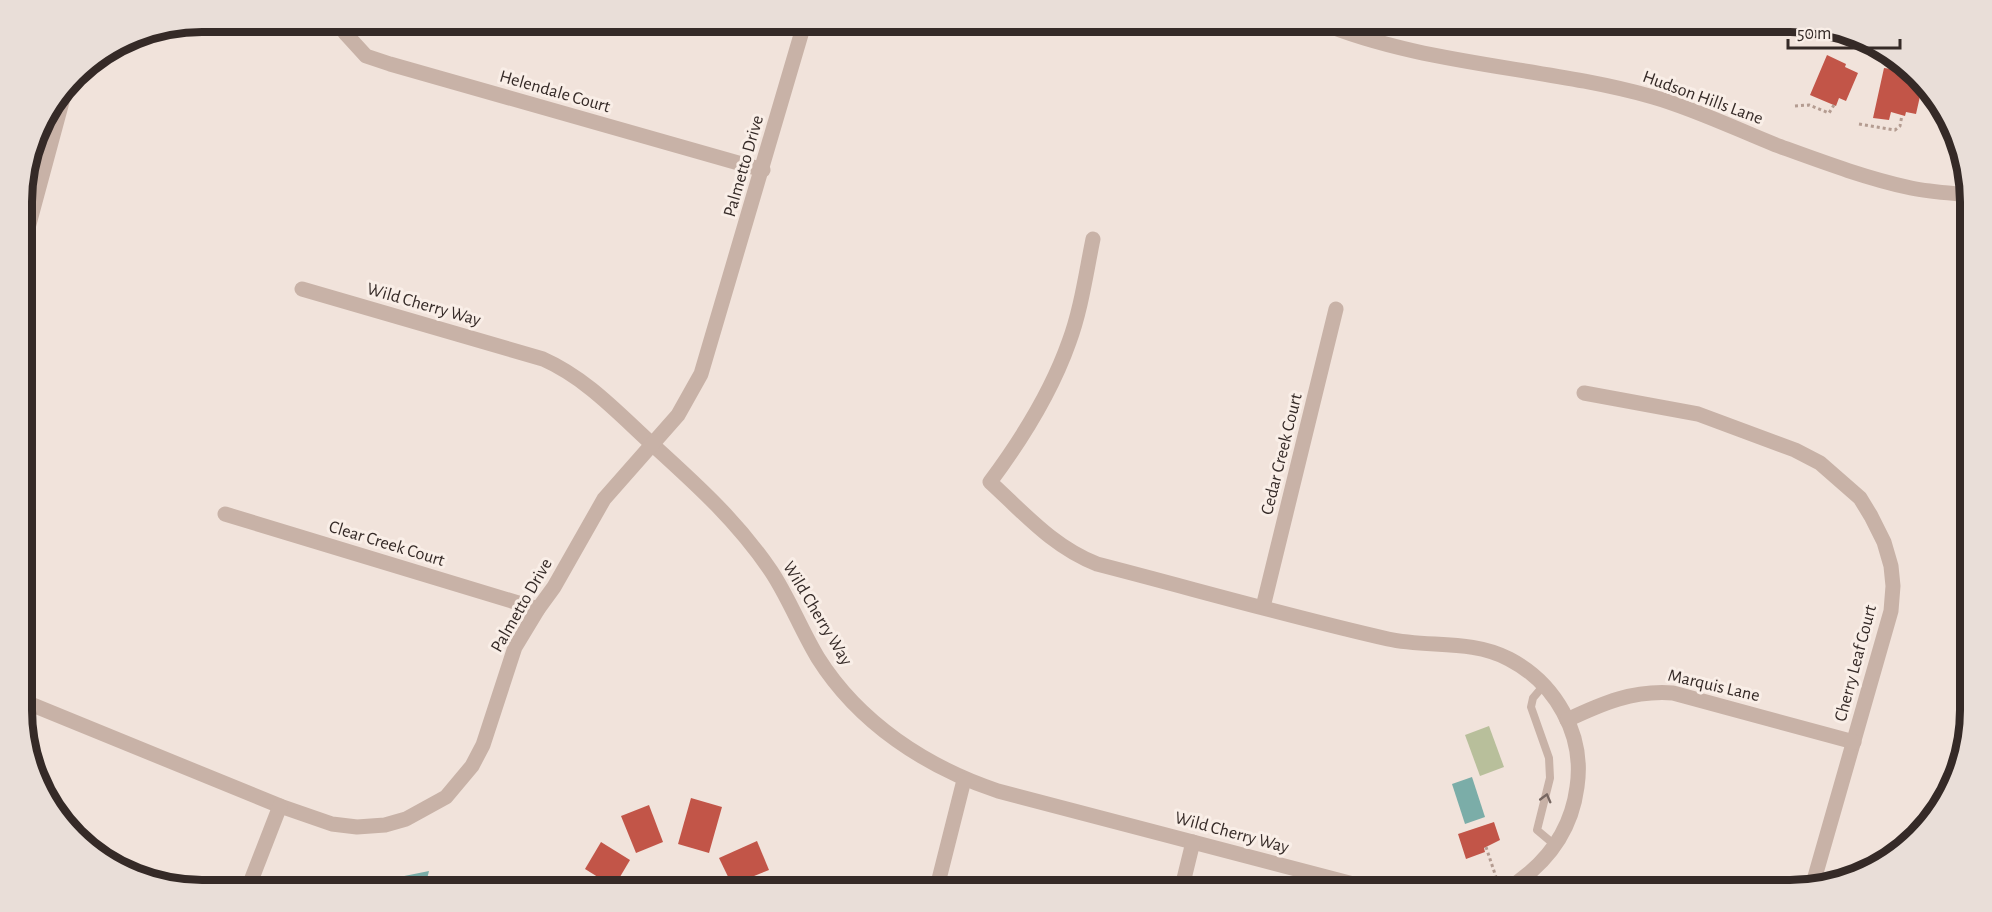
<svg xmlns="http://www.w3.org/2000/svg" width="1992" height="912" font-family="'Alegreya Sans',sans-serif">
<rect width="100%" height="100%" fill="#f1e3db"/>
<!-- green -->
<path fill="#b8bf9b" d="M1489 726 1504 767 1480 776 1465 735Z"/>
<!-- water -->
<g fill="#7bada8">
<path d="M1472 777 1485 817 1465 824 1452 784Z"/>
<path d="M429 871 424 891H308L310 886 323 879 350 887Z"/>
</g>
<!-- building -->
<g fill="#c25548">
<path d="M1827 55 1846 64 1845 67 1858 73 1846 101 1839 98 1836 106 1810 95Z"/>
<path d="M1884 68 1906 71 1923 83 1916 114 1906 112 1905 116 1891 112 1889 120 1873 118Z"/>
<path d="M691 798 722 807 709 853 678 844Z"/>
<path d="M649 805 663 842 636 853 621 816Z"/>
<path d="M1494 822 1500 840 1484 848 1485 852 1466 859 1458 834Z"/>
<path d="M757 841 769 870 732 885 719 858Z"/>
<path d="M601 842 630 860 614 887 585 869Z"/>
</g>
<g fill="none" stroke-linecap="round" stroke-linejoin="round">
<!-- path -->
<g stroke="#b49c91" stroke-width="3" stroke-dasharray="3 3" stroke-linecap="butt">
<path d="M1795 106 1809 105 1829 113 1834 105"/>
<path d="M1859 124 1895 130 1900 126 1902 115"/>
<path d="M1486 847 1497 880"/>
</g>
<!-- lane -->
<path stroke="#c8b2a7" stroke-width="8" d="M1544 685 1533 698 1531 707 1549 758 1550 778 1537 830 1556 846"/>
<!-- street -->
<g stroke="#c8b2a7" stroke-width="15">
<path d="M1317 21C1424 66 1543 66 1653 97 1695 109 1736 129 1776 145 1820 161 1865 178 1911 188 1930 192 1950 193 1970 195"/>
<path d="M345 33 366 56 390 64 763 170"/>
<path d="M1093 239C1086 273 1081 310 1069 342 1051 393 1022 439 990 482 1024 513 1053 547 1097 564 1194 589 1291 617 1388 639 1428 648 1471 639 1509 659 1555 683 1585 734 1577 787 1571 833 1544 867 1504 891"/>
<path d="M22 250 66 87"/>
<path d="M302 289 543 359C586 378 618 413 653 445 697 485 737 521 771 571 789 598 801 630 818 658 859 723 926 767 998 791L1380 891"/>
<path d="M1584 393 1698 414 1795 450 1820 463 1860 498 1871 516 1884 542 1891 566 1893 586 1891 611 1812 887"/>
<path d="M225 514 538 609"/>
<path d="M1263 607 1336 309"/>
<path d="M23 701 280 806 332 824 357 827 385 825 406 819 446 797 472 766 483 745 515 647 538 609 554 587 604 499 678 415 701 374 805 21"/>
<path d="M1567 720C1603 703 1633 690 1673 693L1854 742"/>
<path d="M247 891 280 806"/>
<path d="M936 891 964 780"/>
<path d="M1181 891 1193 842"/>
</g>
</g>
<!-- one-way arrows -->
<defs><path id="oneway-chevron" d="M-2-3.5L2.5 0L-2 3.5" fill="none" stroke-width="1.6" stroke-linecap="round" stroke-linejoin="round" transform="scale(1.5)"/></defs>
<use stroke="#776761" href="#oneway-chevron" transform="translate(1546 798) rotate(-75)"/>
<g text-anchor="middle" stroke-width="6" stroke-linejoin="round" paint-order="stroke">
<!-- street labels -->
<g font-size="18" fill="#352a27" stroke="#f9eee7">
<text transform="translate(555 91) rotate(16)" y="6">Helendale Court</text>
<text transform="translate(1703 97) rotate(20)" y="6">Hudson Hills Lane</text>
<text transform="translate(743 166) rotate(-74)" y="6">Palmetto Drive</text>
<text transform="translate(424 304) rotate(16)" y="6">Wild Cherry Way</text>
<text transform="translate(1281 454) rotate(-76)" y="6">Cedar Creek Court</text>
<text transform="translate(387 543) rotate(17)" y="6">Clear Creek Court</text>
<text transform="translate(521 605) rotate(-60)" y="6">Palmetto Drive</text>
<text transform="translate(818 613) rotate(59)" y="6">Wild Cherry Way</text>
<text transform="translate(1855 663) rotate(-75)" y="6">Cherry Leaf Court</text>
<text transform="translate(1714 685) rotate(13)" y="6">Marquis Lane</text>
<text transform="translate(1232 832) rotate(15)" y="6">Wild Cherry Way</text>
</g>
</g>
<!-- crop -->
<path d="M0 0H1992V912H0ZM202 32H1790A170 170 0 0 1 1960 202V710A170 170 0 0 1 1790 880H202A170 170 0 0 1 32 710V202A170 170 0 0 1 202 32Z" fill="#e9ded8" fill-rule="evenodd"/>
<path fill="none" stroke="#352a27" stroke-width="8" d="M202 32H1790A170 170 0 0 1 1960 202V710A170 170 0 0 1 1790 880H202A170 170 0 0 1 32 710V202A170 170 0 0 1 202 32Z"/>
<!-- scale -->
<path d="M1788 39v9h112v-9" fill="none" stroke="#352a27" stroke-width="3"/>
<text x="1797" y="39" font-size="18" fill="#352a27" stroke="#f9eee7" stroke-width="4.5" paint-order="stroke">50 m</text>
</svg>
